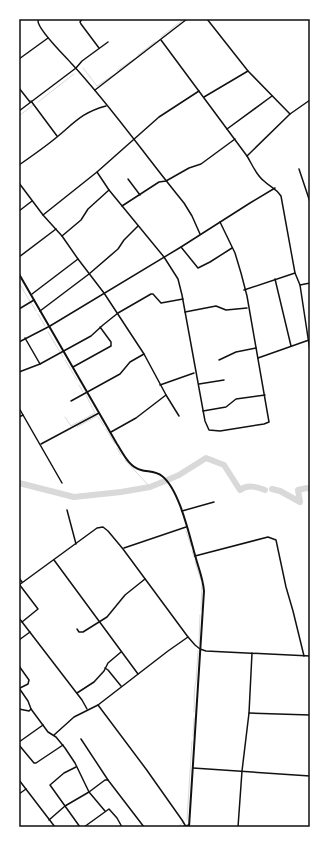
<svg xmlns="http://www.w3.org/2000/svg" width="329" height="846" font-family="'Titillium Web',sans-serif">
<rect width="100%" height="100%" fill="#fff"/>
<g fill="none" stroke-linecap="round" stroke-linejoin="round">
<!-- stream -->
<g stroke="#d9d9d9" stroke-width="1">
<path d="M161 37 184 19"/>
<path d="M138 55 155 42"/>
<path d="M83 68 97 86 113 75"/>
<path d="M117 71 134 59"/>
<path d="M38 102 74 74"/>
<path d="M19 116 33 105"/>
<path d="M19 283 36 311"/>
<path d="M38 314 45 326"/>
<path d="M48 332 63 357"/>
<path d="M65 360 77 380"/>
<path d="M79 385 83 392"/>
<path d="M65 417 71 426 95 413 86 395"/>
<path d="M98 417 104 426"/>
<path d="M77 427 97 416"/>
<path d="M106 429 115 444"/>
<path d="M117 448 121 455"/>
<path d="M125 460 150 487"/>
<path d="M186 531 191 546"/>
<path d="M192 551 194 557"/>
<path d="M195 562 201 580"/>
<path d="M201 610 202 583"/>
<path d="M199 644 200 615"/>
<path d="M194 712C195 702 193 692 196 682L198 651"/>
<path d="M193 736 194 718"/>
<path d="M187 820 192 741"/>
<path d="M177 827 184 822"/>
</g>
<!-- river -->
<g stroke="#d9d9d9" stroke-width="6">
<path d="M19 483 74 497 121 492 150 487 165 481 179 475 206 458 224 465 240 490C248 484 257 487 265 490"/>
<path d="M272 489 280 491 300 502 298 490 307 488 310 489"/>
</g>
<!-- minor -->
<g stroke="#111" stroke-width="1.5">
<path d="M39 19 38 21C38 30 64 55 71 63 112 107 146 157 184 203L192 216 200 234"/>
<path d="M82 19 80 22 81 24 99 48"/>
<path d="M207 19 248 71 290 114"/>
<path d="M161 40 247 156C252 164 256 175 264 181 271 188 275 187 281 196L295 273 300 285 310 351"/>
<path d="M19 59 48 38"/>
<path d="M19 88 30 102"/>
<path d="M95 90 187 19"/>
<path d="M204 97 248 71"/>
<path d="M31 101 57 136"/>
<path d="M19 111 76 68 82 61 108 42"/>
<path d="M227 129 272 96"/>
<path d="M247 156 290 114 310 100"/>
<path d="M19 165C32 156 45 147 57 137 75 122 83 112 106 106"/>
<path d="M299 169 310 202"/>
<path d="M97 172 109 190 164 257 178 279 182 295 205 421 209 430 220 431 264 424 269 422 247 296 241 273 235 253 220 222"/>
<path d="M128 179 140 195"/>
<path d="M19 183 43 215 62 236 78 259 104 293 144 354 165 393 166 395 136 418 111 432"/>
<path d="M122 206 159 182 166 181 189 168 201 164 235 139"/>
<path d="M19 211 32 201"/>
<path d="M43 215 97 172 159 117 199 91"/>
<path d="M62 236 81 220 88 209 109 190"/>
<path d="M181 247 198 268 210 262 232 248"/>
<path d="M19 257 56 229"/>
<path d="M275 279 291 346"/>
<path d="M300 285 310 283"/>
<path d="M244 290 295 273"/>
<path d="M32 294 78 259"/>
<path d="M19 309 34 300"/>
<path d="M40 311 89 274 118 249 124 240 138 226"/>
<path d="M185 312 216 306 226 310 247 308"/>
<path d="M25 338 40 364"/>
<path d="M19 342 50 326 181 247 250 203 275 188"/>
<path d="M258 358 309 340"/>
<path d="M219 360 236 352 256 348"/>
<path d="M73 367 111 346V342L100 327"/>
<path d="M19 372 40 364 91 336 103 325 118 313 151 294H153L161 303 183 299"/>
<path d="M199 384 224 380"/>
<path d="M160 385 194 373"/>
<path d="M166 395 179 416"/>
<path d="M71 401 120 374 130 362 144 354"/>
<path d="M19 408 62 483"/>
<path d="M203 411 226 407 236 399 265 395"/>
<path d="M19 417 23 415"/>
<path d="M41 444 99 413"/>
<path d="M67 510 76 544"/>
<path d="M182 511 214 502"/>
<path d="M124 548 186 527"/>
<path d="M195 556 268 537 276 540 286 587 293 611 304 656"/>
<path d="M54 560 138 674"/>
<path d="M19 578 22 582"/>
<path d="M19 584 38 609 22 622"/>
<path d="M19 585 97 528 103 527 108 531 123 549 188 637 195 645 200 649 206 651 310 656"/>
<path d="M19 618 82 700 87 709"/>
<path d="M77 629 79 632H83L107 617 125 595 145 579"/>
<path d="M19 640 30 632"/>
<path d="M19 666 29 680 28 684 20 688"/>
<path d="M105 668 108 670 121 686"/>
<path d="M77 693 94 682 104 671 108 663 121 652"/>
<path d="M98 705 146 769 182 820 185 825"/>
<path d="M19 709 29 711 31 709 28 701 19 688"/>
<path d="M31 709 48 732 56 737 65 748 75 763 89 792 105 811"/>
<path d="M249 713 310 715"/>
<path d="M54 735 74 717 98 705 168 651 188 637"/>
<path d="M81 739 108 780 144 827"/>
<path d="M19 742 43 725"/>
<path d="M19 745 34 763H36L63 745"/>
<path d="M76 767 64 773 50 785 80 827"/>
<path d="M193 768 310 776"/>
<path d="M19 780 55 827"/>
<path d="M19 794 26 789"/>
<path d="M49 820 65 806 89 792 105 780H108"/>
<path d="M84 827 109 809 117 818 122 827"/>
<path d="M181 827 189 825"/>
<path d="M238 827 242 771 249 713 252 653"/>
</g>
<!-- primary -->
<path stroke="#111" stroke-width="2" d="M19 274 117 444C123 453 129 467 141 470 148 472 156 471 162 476 179 489 189 534 195 555 198 567 203 578 204 591L189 827"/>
</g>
<!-- border -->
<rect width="329" height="846" fill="none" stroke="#ffffff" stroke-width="40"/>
<rect x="20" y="20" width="289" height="806" fill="none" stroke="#111" stroke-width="1.5"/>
</svg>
